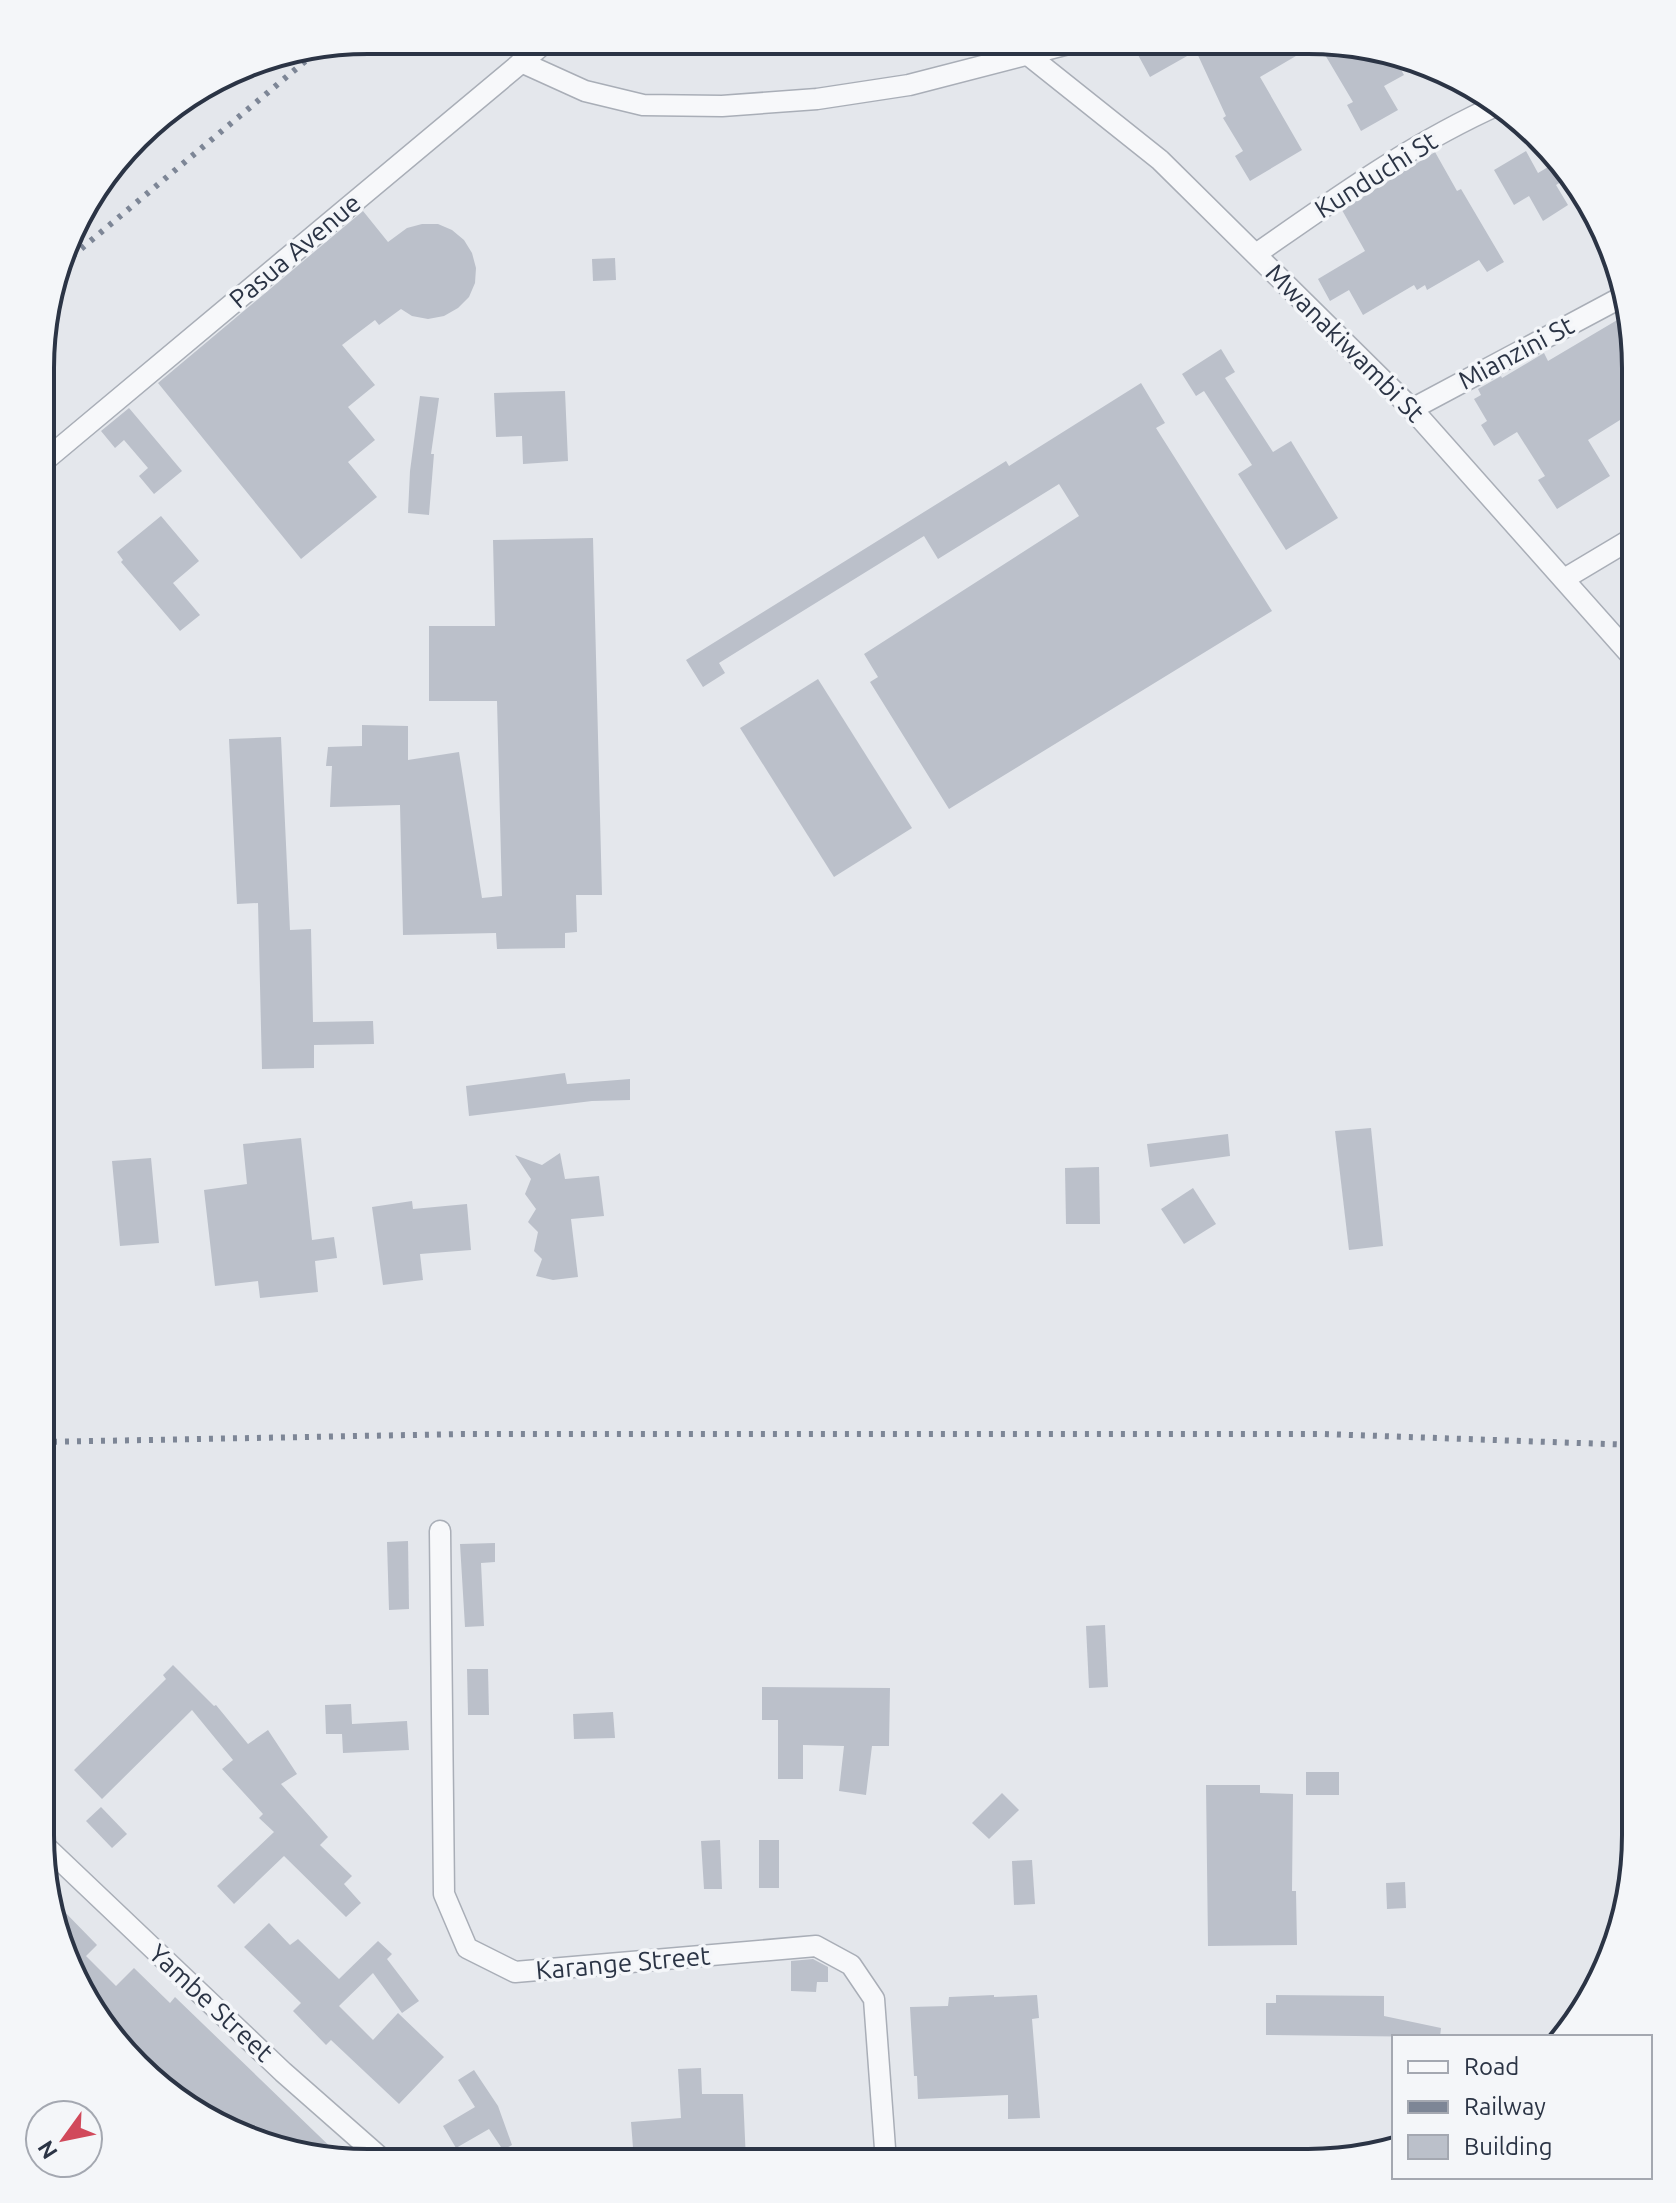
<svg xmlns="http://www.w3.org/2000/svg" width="1676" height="2203" font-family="Ubuntu,sans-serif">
<rect width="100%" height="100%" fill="#e4e7ec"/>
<!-- building -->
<g fill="#bbc0ca">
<path d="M1131 42 1352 43 1395 59 1404 75 1384 86 1398 110 1361 131 1347 105 1353 102 1318 43 1260 77 1302 150 1250 181 1235 156 1243 151 1223 118 1226 116 1196 51 1150 77Z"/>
<path d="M1526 151 1538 173 1560 160 1571 176 1556 185 1568 205 1543 221 1529 196 1514 205 1494 170Z"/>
<path d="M1435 152 1457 191 1461 189 1504 262 1487 272 1479 260 1427 290 1425 285 1417 290 1414 285 1363 315 1349 290 1330 301 1318 279 1365 251 1342 210Z"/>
<path d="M363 211 388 242 407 228 422 224H438L452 230 464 240 472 253 476 268 475 283 469 297 458 308 444 316 428 319 412 316 401 309 379 325 375 320 342 345 375 385 348 407 375 440 348 462 377 497 301 559 158 383Z"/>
<path d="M615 258 616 280 593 281 592 259Z"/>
<path d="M1624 316 1636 367V410L1588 440 1610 476 1557 509 1538 480 1545 476 1517 432 1494 446 1481 425 1487 421 1474 399 1481 395 1478 389 1501 376 1502 378 1544 353 1548 361Z"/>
<path d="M1221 349 1235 372 1225 378 1273 452 1291 441 1338 518 1286 550 1238 474 1252 465 1204 391 1196 396 1182 374Z"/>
<path d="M1141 383 1165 423 1156 428 1272 611 949 809 870 682 878 677 864 654 1079 516 1059 484 938 559 924 536 719 663 725 673 703 687 686 660 1006 461 1009 466Z"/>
<path d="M565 391 568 461 523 464 522 436 496 437 494 393Z"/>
<path d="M420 396 439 398 431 454H434L429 515 408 513 410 471Z"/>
<path d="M129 408 182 471 154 494 139 476 148 468 124 440 115 448 101 431Z"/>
<path d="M161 516 199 561 173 583 200 615 180 631 121 562 123 560 117 552Z"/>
<path d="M593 538 602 895H576L577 932 565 933V948L497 949 496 933 403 935 400 805 330 807 332 766H326L328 747 362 746V725L408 726V760L459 752 482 898 502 896 497 701H429V626H495L493 540Z"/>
<path d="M818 679 912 828 834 877 740 728Z"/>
<path d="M281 737 290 930 311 929 313 1022 373 1021 374 1044 314 1045V1068L262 1069 258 903 237 904 229 739Z"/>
<path d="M565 1073 567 1084 630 1079V1100L592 1101 469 1116 466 1086Z"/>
<path d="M1371 1128 1383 1246 1349 1250 1335 1131Z"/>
<path d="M1228 1134 1230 1156 1150 1167 1147 1144Z"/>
<path d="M301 1138 312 1240 334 1237 337 1258 315 1261 318 1292 260 1298 258 1281 215 1286 204 1190 247 1184 243 1144Z"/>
<path d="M560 1153 565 1179 599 1176 604 1216 571 1219 578 1277 553 1280 536 1276 542 1259 534 1251 538 1232 528 1222 536 1209 525 1194 531 1179 515 1155 542 1165Z"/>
<path d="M151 1158 159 1243 120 1246 112 1161Z"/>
<path d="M1099 1167 1100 1224H1066L1065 1168Z"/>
<path d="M1193 1188 1216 1224 1184 1244 1161 1209Z"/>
<path d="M412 1201 413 1209 467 1204 471 1250 420 1254 423 1280 383 1285 372 1207Z"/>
<path d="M408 1541 409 1609 389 1610 387 1542Z"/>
<path d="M495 1543V1562L481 1563 484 1626 465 1627 460 1544Z"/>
<path d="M1105 1625 1108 1687 1089 1688 1086 1626Z"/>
<path d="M173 1665 214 1706 216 1705 248 1744 268 1730 297 1774 281 1784 328 1837 320 1845 352 1876 344 1884 361 1903 346 1917 284 1856 234 1904 217 1886 274 1832 259 1818 263 1814 222 1769 233 1760 192 1710 102 1799 74 1770 166 1679 163 1675Z"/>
<path d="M467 1669H488L489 1715H468Z"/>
<path d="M762 1687 890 1688 889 1746H872L866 1795 839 1791 844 1746 803 1745V1779H778V1720H762Z"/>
<path d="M351 1704 352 1724 407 1721 409 1750 343 1753 342 1734H326L325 1705Z"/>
<path d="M613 1712 615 1738 574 1739 573 1714Z"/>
<rect x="1306" y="1772" width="33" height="23"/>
<path d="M1206 1785H1260V1793L1293 1794 1292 1891H1296L1297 1945 1208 1946Z"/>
<path d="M1002 1793 1019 1810 989 1839 972 1823Z"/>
<path d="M101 1807 127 1834 112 1848 86 1821Z"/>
<path d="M720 1840 722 1889H704L701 1841Z"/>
<rect x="759" y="1840" width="20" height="48"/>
<path d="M1032 1860 1035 1904 1014 1905 1012 1861Z"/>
<path d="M1405 1882 1406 1908 1387 1909 1386 1883Z"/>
<path d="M56 1903 97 1945 86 1956 116 1986 134 1968 170 2003 175 1997 344 2160H325L185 2108 122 2052 74 1981Z"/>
<path d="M269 1923 290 1945 298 1939 339 1979 378 1941 392 1954 387 1959 419 2001 402 2013 373 1973 339 2006 373 2040 398 2013 444 2057 399 2104 331 2040 326 2045 293 2011 301 2003 244 1947Z"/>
<path d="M813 1959 828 1967V1982H817L816 1992 791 1991V1961Z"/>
<path d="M994 1995V1997L1037 1995 1039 2018 1032 2019 1040 2118 1008 2119V2095L918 2099 917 2076H914L910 2007 948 2006 949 1997Z"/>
<path d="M1276 1995 1384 1996V2016L1441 2028 1440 2037 1266 2035V2003H1276Z"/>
<path d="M701 2068 702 2094H743L746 2161H634L631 2122 681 2118 678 2069Z"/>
<path d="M474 2070 498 2106 512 2145 503 2150 489 2129 456 2148 443 2126 475 2107 458 2080Z"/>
</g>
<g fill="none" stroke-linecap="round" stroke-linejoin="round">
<!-- minor casing -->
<g stroke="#a9aeb7" stroke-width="23">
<g id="minor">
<path d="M1027 54 1160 160 1412 409 1636 661"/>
<path d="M521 62 585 91 643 105 722 106 817 99 909 85 1076 42"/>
<path d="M1256 254C1335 199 1412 143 1500 104"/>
<path d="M1412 409 1620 298"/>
<path d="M43 462 547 41"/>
<path d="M1564 579 1636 536"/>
<path d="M440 1531 444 1894 467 1948 515 1972 816 1946 851 1965 874 1999 886 2162"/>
<path d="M42 1843 283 2072 383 2160"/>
</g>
</g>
<!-- minor -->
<use href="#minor" stroke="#f7f8fa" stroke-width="20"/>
<!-- rail -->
<g stroke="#7d8696" stroke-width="6" stroke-dasharray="4 8" stroke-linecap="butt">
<path d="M63 264 321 48"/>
<path d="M41 1442 464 1434H1324L1635 1445"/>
</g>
</g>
<g text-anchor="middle" stroke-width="7" stroke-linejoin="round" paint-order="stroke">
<!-- street labels -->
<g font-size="26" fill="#2b3445" stroke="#f4f6f9">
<text transform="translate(1376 175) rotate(-32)" y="9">Kunduchi St</text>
<text transform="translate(295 251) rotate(-40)" y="9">Pasua Avenue</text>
<text transform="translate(1345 343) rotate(45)" y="9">Mwanakiwambi St</text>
<text transform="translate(1516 353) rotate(-28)" y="9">Mianzini St</text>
<text transform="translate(623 1963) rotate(-5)" y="9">Karange Street</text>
<text transform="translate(211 2003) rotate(43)" y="9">Yambe Street</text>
</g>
</g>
<!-- crop -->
<path d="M0 0H1676V2203H0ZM368 54H1308A314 314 0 0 1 1622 368V1835A314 314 0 0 1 1308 2149H368A314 314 0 0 1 54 1835V368A314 314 0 0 1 368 54Z" fill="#f4f6f9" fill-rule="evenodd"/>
<path fill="none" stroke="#2b3445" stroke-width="4" d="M368 54H1308A314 314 0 0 1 1622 368V1835A314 314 0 0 1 1308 2149H368A314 314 0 0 1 54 1835V368A314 314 0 0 1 368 54Z"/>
<!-- legend -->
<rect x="1392" y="2035" width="260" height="144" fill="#f4f6f9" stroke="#a4a8b1" stroke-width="2"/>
<rect x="1408" y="2061" width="40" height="12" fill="#f7f8fa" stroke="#a4a8b1" stroke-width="2"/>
<text x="1464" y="2075" font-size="24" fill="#2b3445">Road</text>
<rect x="1408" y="2101" width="40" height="12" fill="#7d8696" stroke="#a4a8b1" stroke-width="2"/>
<text x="1464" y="2115" font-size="24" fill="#2b3445">Railway</text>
<rect x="1408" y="2135" width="40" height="24" fill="#bbc0ca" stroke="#a4a8b1" stroke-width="2"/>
<text x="1464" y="2155" font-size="24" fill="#2b3445">Building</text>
<!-- north arrow -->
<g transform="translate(64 2139) rotate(237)"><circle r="38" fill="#f4f6f9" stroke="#a4a8b1" stroke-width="2"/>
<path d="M0-6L14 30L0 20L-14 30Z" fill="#d1495b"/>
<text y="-12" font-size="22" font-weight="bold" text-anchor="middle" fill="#2b3445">N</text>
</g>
</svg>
